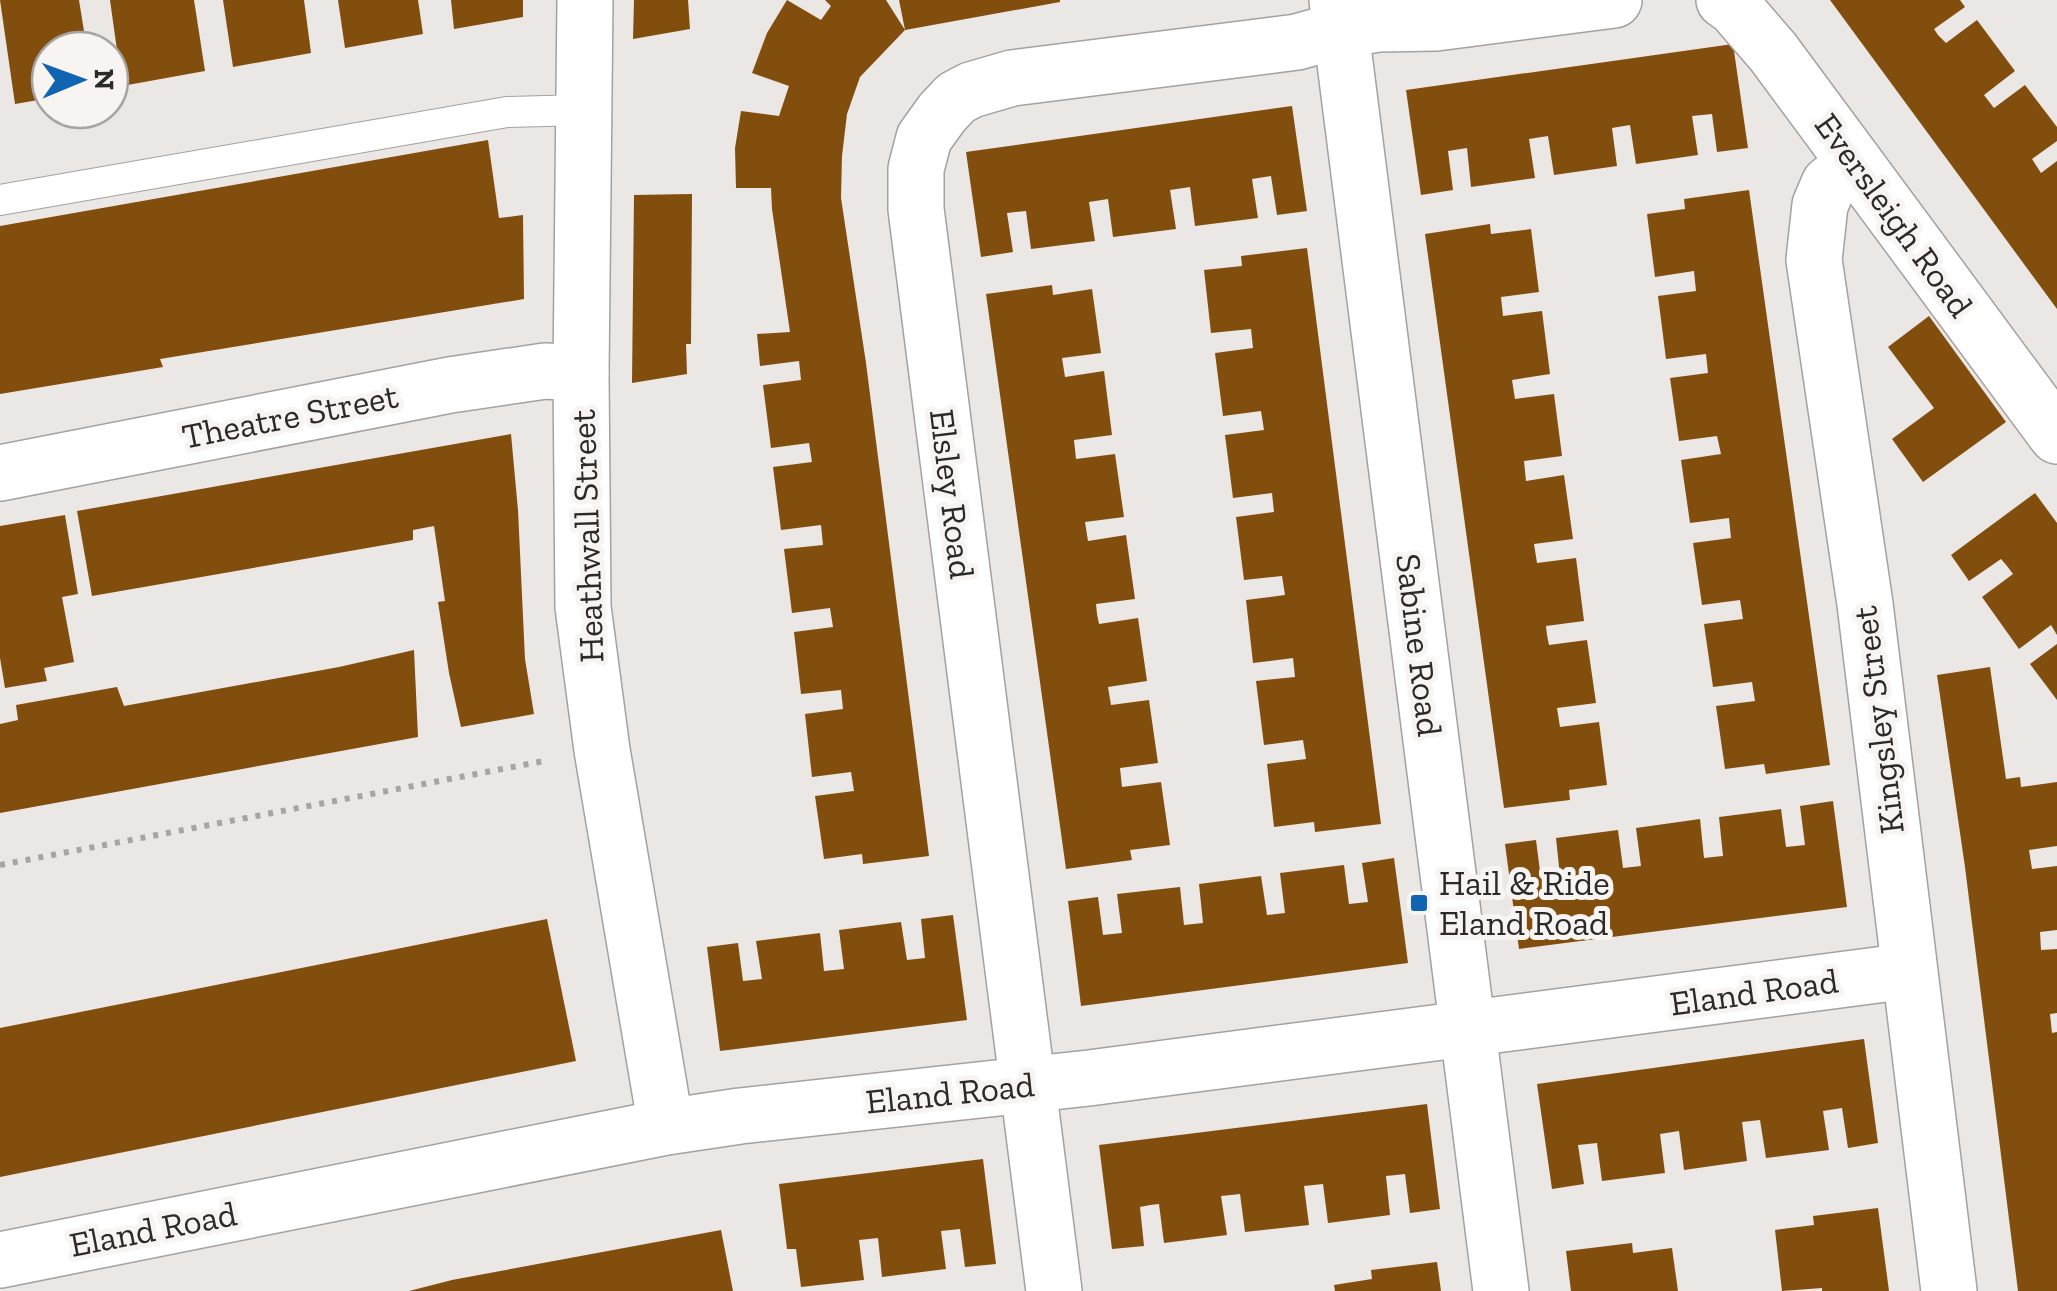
<svg xmlns="http://www.w3.org/2000/svg" width="2057" height="1291" font-family="'Zilla Slab',serif">
<rect width="100%" height="100%" fill="#ebe7e4"/>
<!-- building -->
<g fill="#824e0e">
<path d="M0 0H79L87 50H50V98L15 104Z"/>
<path d="M110 0H194L205 71 122 86Z"/>
<path d="M223 0H304L311 53 233 67Z"/>
<path d="M338 0H418L423 34 345 48Z"/>
<path d="M451 0H523V17L454 29Z"/>
<path d="M634 0H688L690 29 633 39Z"/>
<path d="M787 0 821 20 831 6 825 0H886L905 30 899 0H1060V2L905 30 860 77 847 114 842 156 841 198 866 363 929 856 863 864 862 854 824 859 815 796 854 791 851 772 812 777 805 714 843 709 841 690 801 694 794 632 833 627 830 608 792 613 784 549 823 545 821 525 781 530 773 467 812 462 809 443 771 448 763 385 801 380 799 361 760 366 757 334 790 332 772 209 771 188H736L735 148 741 111 779 116 789 86 752 73 767 33Z"/>
<path d="M1830 0H1960L1965 7 1934 29 1938 35 1946 43 1977 20 2015 71 1984 95 1994 108 2025 85 2057 127V141L2032 159 2041 173 2057 161V309Z"/>
<path d="M1733 44 1748 148 1717 152 1712 114 1692 116 1698 155 1636 164 1630 125 1612 128 1617 166 1554 175 1548 136 1529 139 1535 178 1471 187 1467 148 1448 151 1453 190 1421 195 1406 90Z"/>
<path d="M1292 106 1307 211 1277 215 1271 176 1252 179 1258 218 1195 226 1190 187 1170 190 1176 229 1113 237 1108 199 1089 202 1095 241 1031 249 1026 211 1007 213 1013 252 981 257 966 152Z"/>
<path d="M488 140 499 218 523 215 524 299 160 359 163 367 0 394V226Z"/>
<path d="M1749 190 1830 765 1766 774 1764 764 1725 769 1716 706 1755 701 1752 682 1713 687 1704 624 1743 619 1740 600 1702 605 1693 543 1731 538 1729 518 1690 523 1681 460 1721 454 1717 436 1679 441 1670 378 1708 373 1706 354 1666 359 1658 296 1696 291 1694 271 1655 277 1647 214 1685 209 1684 199Z"/>
<path d="M692 194 691 344H686L687 374 632 383 634 195Z"/>
<path d="M1490 224 1491 234 1531 229 1539 292 1501 297 1503 316 1542 311 1550 374 1512 380 1515 399 1554 394 1562 456 1524 461 1526 481 1564 475 1573 539 1534 544 1537 563 1576 558 1584 621 1546 626 1547 635 1549 645 1587 640 1596 703 1557 708 1560 727 1599 722 1607 785 1569 790 1570 800 1504 808 1425 234Z"/>
<path d="M1307 248 1381 824 1315 832 1314 822 1274 827 1267 764 1306 759 1303 740 1264 745 1256 681 1295 677 1293 658 1253 663 1246 600 1285 595 1282 576 1244 580 1236 517 1274 512 1272 493 1233 498 1225 435 1264 430 1261 411 1223 416 1215 353 1253 348 1251 329 1211 333 1204 270 1242 266 1241 256Z"/>
<path d="M1052 285 1053 295 1092 289 1101 353 1062 358 1065 377 1104 371 1112 435 1074 440 1076 459 1115 454 1124 517 1085 522 1088 541 1126 535 1135 599 1096 604 1097 614 1099 624 1138 618 1147 681 1108 687 1111 705 1149 700 1158 763 1120 768 1122 787 1161 782 1170 845 1130 850 1132 860 1066 869 986 294Z"/>
<path d="M1929 316 2006 422 1923 482 1892 439 1934 408 1888 347Z"/>
<path d="M511 434 518 510 525 659 534 714 461 727 449 673 438 602 445 601 434 526 413 530V540L92 596 77 511Z"/>
<path d="M2035 493 2057 523V635L2051 625 2019 649 1982 597 2013 574 2007 566 2001 559 1969 581 1951 555Z"/>
<path d="M65 515 78 594 62 597 74 662 44 668 47 681 5 688 0 658V526Z"/>
<path d="M2057 644V700L2030 664Z"/>
<path d="M414 650 418 737 0 813V724L18 720 16 705 117 687 124 706 339 667Z"/>
<path d="M1990 667 2006 779 2020 777 2021 787 2057 782V846L2029 850 2032 869 2057 866V930L2040 932 2041 950 2057 949V1013L2050 1014 2052 1033 2057 1032V1291H2018L1965 867 1937 675Z"/>
<path d="M1833 801 1847 907 1519 949 1505 844 1536 840 1541 879 1560 876 1556 838 1618 830 1623 868 1641 866 1636 828 1700 819 1704 858 1713 857 1723 856 1719 817 1781 809 1786 847 1805 845 1800 806Z"/>
<path d="M1394 858 1408 963 1081 1006 1068 901 1098 897 1103 935 1112 934 1122 933 1117 894 1180 887 1184 925 1203 923 1199 884 1261 876 1267 915 1285 913 1280 873 1344 865 1349 904 1368 902 1362 863Z"/>
<path d="M953 915 967 1020 720 1051 707 947 738 943 743 981 762 979 756 941 820 933 824 971 844 969 839 930 901 922 907 960 925 958 921 919Z"/>
<path d="M547 919 576 1061 0 1177V1028Z"/>
<path d="M1864 1039 1878 1143 1848 1148 1842 1108 1823 1111 1829 1150 1766 1158 1760 1120 1742 1122 1747 1161 1684 1170 1679 1131 1660 1134 1665 1173 1602 1181 1597 1143 1578 1145 1584 1184 1552 1189 1537 1084Z"/>
<path d="M1427 1104 1440 1209 1410 1213 1405 1174 1396 1175 1386 1176 1390 1215 1328 1223 1323 1184 1304 1186 1309 1225 1245 1232 1240 1194 1231 1195 1221 1196 1227 1235 1164 1243 1159 1204 1150 1205 1140 1207 1144 1246 1112 1249 1099 1145Z"/>
<path d="M983 1159 996 1264 965 1267 960 1229 941 1231 946 1269 882 1277 878 1238 859 1240 864 1280 801 1287 796 1249H787L779 1184Z"/>
<path d="M1878 1208 1889 1291H1822V1288L1782 1291 1775 1230 1814 1225 1813 1216Z"/>
<path d="M721 1230 733 1291H409L452 1280Z"/>
<path d="M1632 1243 1633 1253 1672 1248 1678 1291H1571L1566 1251Z"/>
<path d="M1437 1262 1441 1291H1335L1334 1285 1372 1279 1371 1270Z"/>
</g>
<g fill="none" stroke-linecap="round" stroke-linejoin="round">
<!-- lane casing -->
<g stroke="#a5a19e" stroke-width="32">
<path id="lane" d="M0 200 507 112 583 110"/>
</g>
<!-- street casing -->
<g stroke="#a5a19e" stroke-width="58">
<g id="street">
<path d="M585 0 581 373 583 607 602 750 666 1127"/>
<path d="M1337 0 1501 1291"/>
<path d="M1724 0 1735 8 1773 52 2057 436"/>
<path d="M1855 163 1829 184 1820 205 1814 260 1865 604 1949 1291"/>
<path d="M0 473 450 385 545 371 581 373"/>
<path d="M0 1260 666 1127 740 1116 1089 1078 1908 971"/>
<path d="M1054 1291 916 209V169L924 138 942 113 956 98 971 90 1012 78 1297 42 1340 30 1378 24 1436 23 1614 0"/>
</g>
</g>
<!-- path -->
<path stroke="#a7a4a1" stroke-width="6" stroke-dasharray="5 8" stroke-linecap="butt" d="M0 865 544 761"/>
<!-- lane -->
<use href="#lane" stroke="#fff" stroke-width="30"/>
<!-- street -->
<use href="#street" stroke="#fff" stroke-width="55"/>
</g>
<!-- markers -->
<rect fill="#1164b2" stroke="#f8f4f1" stroke-width="4" x="1409" y="893" width="20" height="20" rx="5"/>
<g text-anchor="middle" stroke-width="10" stroke-linejoin="round" paint-order="stroke">
<!-- street labels -->
<g font-size="35" fill="#2c2a29" stroke="#f8f4f1">
<text transform="translate(1894 215) rotate(54)" y="12">Eversleigh Road</text>
<text transform="translate(290 416) rotate(-11)" y="12">Theatre Street</text>
<text transform="translate(952 494) rotate(83)" y="12">Elsley Road</text>
<text transform="translate(587 536) rotate(-92)" y="12">Heathwall Street</text>
<text transform="translate(1419 645) rotate(83)" y="12">Sabine Road</text>
<text transform="translate(1878 720) rotate(-97)" y="12">Kingsley Street</text>
<text transform="translate(1754 992) rotate(-8)" y="12">Eland Road</text>
<text transform="translate(950 1093) rotate(-6)" y="12">Eland Road</text>
<text transform="translate(153 1229) rotate(-11)" y="12">Eland Road</text>
</g>
<!-- poi labels -->
<g font-size="35" fill="#2c2a29" stroke="#f8f4f1" text-anchor="start">
<text x="1439" y="895">Hail &amp; Ride<tspan x="1439" dy="40">Eland Road</tspan></text>
</g>
</g>
<!-- north arrow -->
<g transform="translate(80 80) rotate(89)"><circle r="48" fill="#f8f4f1" stroke="#a6a3a1" stroke-width="2.5"/>
<path d="M0-8L18 38L0 25L-18 38Z" fill="#1164b2"/>
<text y="-15" font-size="28" font-weight="bold" text-anchor="middle" fill="#2c2a29">N</text>
</g>
</svg>
